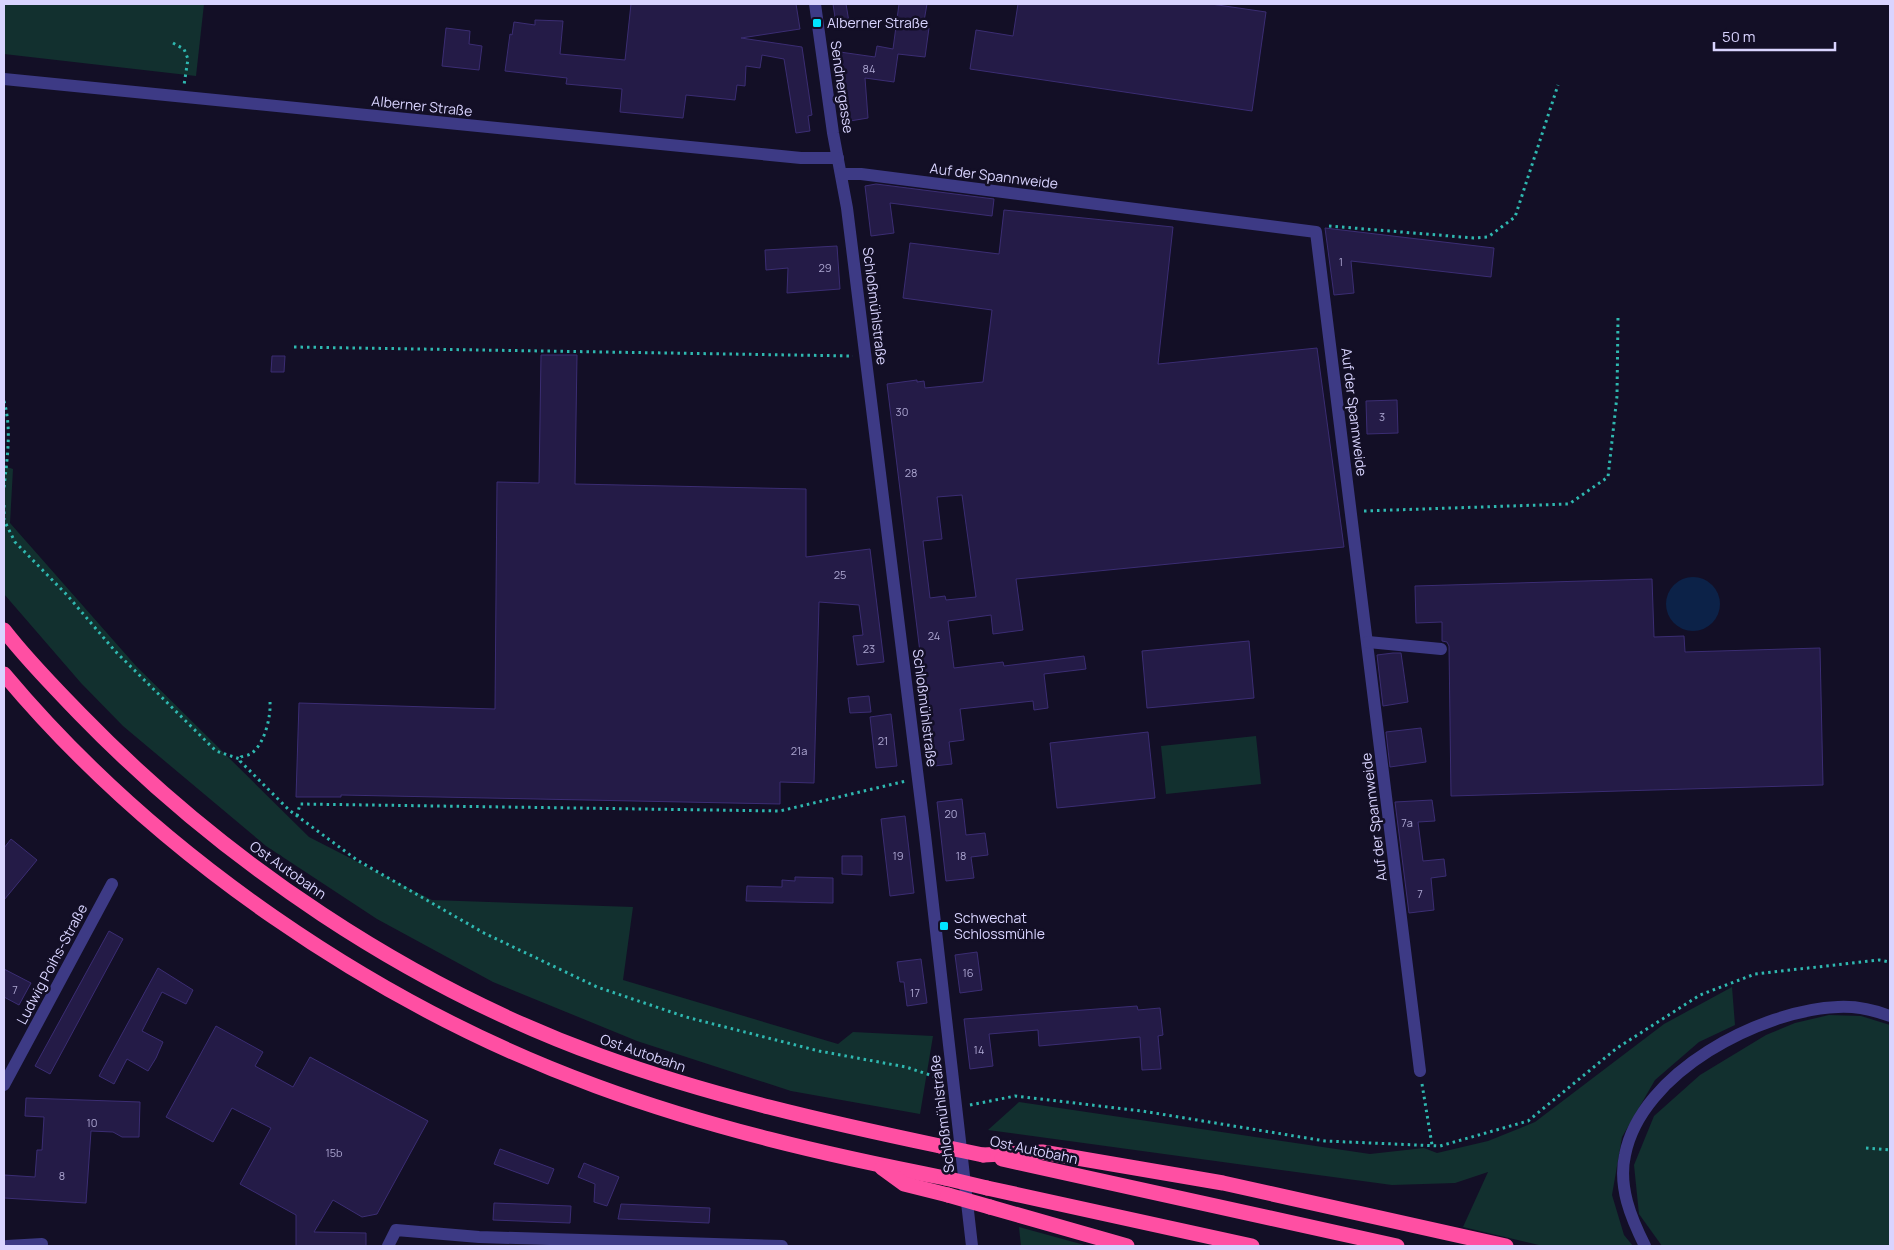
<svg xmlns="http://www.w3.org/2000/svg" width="1894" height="1250" font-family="Manrope,sans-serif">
<rect width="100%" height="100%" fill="#130f26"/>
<!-- green -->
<g fill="#12302f">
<path d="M4 4H204L196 76 4 54Z"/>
<path d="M4 466 13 469 10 523 136 666 309 837 432 900 633 907 623 980 838 1044 853 1032 933 1036 920 1114 791 1091 637 1041 493 982 377 919 266 846 123 726 81 683 4 594Z"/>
<path d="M1256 736 1261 784 1166 794 1161 746Z"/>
<path d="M1732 987 1735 1025 1699 1042 1655 1080 1622 1137 1612 1195 1624 1235 1633 1246H1543L1463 1227 1488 1172 1455 1183 1392 1185 988 1130 1019 1102 1370 1154 1424 1148 1437 1153 1488 1141 1535 1122 1664 1024Z"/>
<path d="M1829 1015 1861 1016 1890 1025V1246H1662L1639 1214 1634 1165 1654 1116 1700 1075 1766 1035 1795 1023Z"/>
<path d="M1019 1227 1088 1246H1021Z"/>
</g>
<!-- water -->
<circle fill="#0c2248" cx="1693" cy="604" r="27"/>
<!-- building -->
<g fill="#241b47" stroke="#3b2d73" fill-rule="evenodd">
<path d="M631 4H796L800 29 741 38 802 47 812 115 808 116 810 131 796 133 784 59 762 55 760 68 746 66 745 86 737 85 735 100 686 95 683 118 620 112 622 89 566 84 567 78 505 71 510 34 512 35 514 22 535 25V20L563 21 560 54 625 60Z"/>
<path d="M833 4H846L849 22 836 24Z"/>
<path d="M899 4H927L923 27 929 28 925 57 898 54 894 82 865 78 868 118 850 121 840 52 875 57 877 46 893 49Z"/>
<path d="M1018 4H1211L1266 12 1252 111 970 69 976 30 1013 36Z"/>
<path d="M446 28 470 31 469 44 482 46 479 70 442 66Z"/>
<path d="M876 184 994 199 992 216 890 203 894 233 871 236 865 186Z"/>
<path d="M1004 210 1173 227 1158 364 1317 348 1344 547 1016 579 1023 630 993 634 991 615 948 621 954 668 1003 662 1004 666 1084 656 1086 669 1044 674 1048 708 1034 710 1033 701 960 709 964 740 949 742 952 764 934 766 887 384 917 380V382L924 381 925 388 983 382 992 310 903 298 910 243 999 254ZM962 495 976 597 946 600 945 596 930 598 923 541 942 539 937 497Z"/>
<path d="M1325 228 1494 248 1491 277 1351 261 1354 293 1334 295Z"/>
<path d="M837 246 840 289 787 293 788 268 766 270 765 250Z"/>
<path d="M541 355H577L575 484 806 489V557L870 549 884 662 857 665 853 636 863 635 859 605 819 602 814 783 780 782V804L341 795V797H296L299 703 495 709 497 482 539 483Z"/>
<path d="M272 356H285L284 372H271Z"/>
<path d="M1397 400 1398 433 1367 434 1366 401Z"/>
<path d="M1652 579 1654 637 1684 636 1685 652 1820 648 1823 785 1451 796 1449 646 1447 642 1442 641V622L1416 623 1415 586Z"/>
<path d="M1249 641 1254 698 1147 708 1142 651Z"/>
<path d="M1393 653H1401L1408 702 1383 706 1377 655Z"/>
<path d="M869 696 871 712 850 713 848 698Z"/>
<path d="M891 714 897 766 876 768 870 717Z"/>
<path d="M1421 728 1426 762 1390 767 1386 732Z"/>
<path d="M1148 732 1155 798 1057 808 1050 743Z"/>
<path d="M962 799 966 835 985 833 988 855 971 857 974 878 946 881 937 802Z"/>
<path d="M1432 800 1435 821 1418 822 1423 861 1444 859 1446 876 1431 878 1434 910 1409 913 1395 802Z"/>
<path d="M905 816 914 893 890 896 881 819Z"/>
<path d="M11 839 37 860 4 900V848Z"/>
<path d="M842 856H862V875L842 874Z"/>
<path d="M795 877 833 878V903L746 901 747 886 782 887V880L795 881Z"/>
<path d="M109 931 123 939 50 1074 35 1066Z"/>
<path d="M977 952 982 990 960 993 955 955Z"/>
<path d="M921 959 927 1003 907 1006 904 982H900L897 962Z"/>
<path d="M158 968 193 990 186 1004 162 992 142 1031 163 1042 156 1058 148 1071 127 1059 114 1084 99 1076Z"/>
<path d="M4 969 31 983 19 1005 4 997Z"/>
<path d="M1137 1006 1138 1010 1160 1008 1163 1035 1158 1036 1161 1069 1142 1070 1140 1037 1039 1046 1038 1030 989 1034 993 1066 970 1069 964 1019Z"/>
<path d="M216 1026 263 1052 255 1066 293 1087 310 1057 428 1121 377 1214 362 1217 333 1200 314 1232 366 1233V1246H296V1215L240 1184 271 1128 232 1108 213 1142 166 1117Z"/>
<path d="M26 1098 140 1102 139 1137H122L113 1132 91 1131 86 1203 4 1198V1175L35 1177 37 1150H42L44 1117 25 1116Z"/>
<path d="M500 1149 554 1169 548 1184 494 1164Z"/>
<path d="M584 1163 619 1177 607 1206 594 1202 595 1184 578 1177Z"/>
<path d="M494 1203 571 1206 570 1223 493 1220Z"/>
<path d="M621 1204 710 1208 709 1223 618 1219Z"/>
</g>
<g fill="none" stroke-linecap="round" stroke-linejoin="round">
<!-- path -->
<g stroke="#2fb8b0" stroke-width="3" stroke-dasharray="2.5 4" stroke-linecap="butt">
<path d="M173 43 184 49 188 59 184 85"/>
<path d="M1329 226 1474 238 1488 237 1515 217 1558 85"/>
<path d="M294 347 853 356"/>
<path d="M4 401C12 430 7 458 4 488"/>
<path d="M4 505V520L15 542 67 595 115 651 216 751 240 759"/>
<path d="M1364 511 1569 504 1608 477 1617 396 1618 317"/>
<path d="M270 702C271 716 265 743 252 753 250 755 244 756 241 757L240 761 289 810 357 860 484 933 597 987 686 1017 819 1051 906 1067 939 1078"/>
<path d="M297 816 300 804 780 811 906 781"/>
<path d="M1422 1084 1432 1145"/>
<path d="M970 1105 1015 1096 1142 1111 1325 1141 1440 1146 1528 1121 1617 1048 1700 995 1755 974 1879 960 1890 962"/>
<path d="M1866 1148 1890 1150"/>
</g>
<!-- minor -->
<g stroke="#3d3a85" stroke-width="12">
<path d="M815 4 833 133 847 208 925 835 972 1246"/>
<path d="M4 79 801 158H838"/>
<path d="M841 174H861L1316 232 1420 1071"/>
<path d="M1368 642 1441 649"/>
<path d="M4 1085 112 884"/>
<path d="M7 1246 42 1244"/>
<path d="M388 1246 396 1230 479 1237 782 1246"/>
<path d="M1645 1246C1631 1218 1618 1187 1625 1155 1641 1072 1761 1010 1838 1007 1856 1006 1874 1010 1890 1016"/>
</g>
<!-- highway -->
<g stroke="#ff4fa3" stroke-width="15">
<path d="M4 630C27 660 55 688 81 715 224 862 408 986 601 1056 711 1096 826 1122 940 1146"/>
<path d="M4 674C155 854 375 1005 596 1086 710 1128 827 1155 945 1178"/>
<path d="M983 1155 1042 1152 1223 1183 1506 1246"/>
<path d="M1002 1159 1397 1246"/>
<path d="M882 1168 904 1184 948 1195"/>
<path d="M987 1188 1252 1246"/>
<path d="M990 1207 1127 1246"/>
</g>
<!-- highway-bridge -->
<g stroke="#ff4fa3" stroke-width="15">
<path d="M940 1146 983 1155"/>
<path d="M945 1178 987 1188"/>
<path d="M948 1195 990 1207"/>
</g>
</g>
<!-- markers -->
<g fill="#00e5ff" stroke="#130f26" stroke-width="2">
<rect x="812" y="18" width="10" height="10" rx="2.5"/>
<rect x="939" y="921" width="10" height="10" rx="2.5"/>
</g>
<g text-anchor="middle" stroke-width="5" stroke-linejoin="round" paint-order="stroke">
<!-- number labels -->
<g font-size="11" fill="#aca6d1">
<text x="869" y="73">84</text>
<text x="1341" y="266">1</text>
<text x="825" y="272">29</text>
<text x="902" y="416">30</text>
<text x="1382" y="421">3</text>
<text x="911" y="477">28</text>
<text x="840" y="579">25</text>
<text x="934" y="640">24</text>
<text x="869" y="653">23</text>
<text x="883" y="745">21</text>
<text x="799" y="755">21a</text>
<text x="951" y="818">20</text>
<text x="1407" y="827">7a</text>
<text x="898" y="860">19</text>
<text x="961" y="860">18</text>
<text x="1420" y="898">7</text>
<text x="968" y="977">16</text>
<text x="15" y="994">7</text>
<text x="915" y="997">17</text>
<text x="979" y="1054">14</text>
<text x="92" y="1127">10</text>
<text x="334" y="1157">15b</text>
<text x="62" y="1180">8</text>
</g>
<!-- poi labels -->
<g font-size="14" fill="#d9d4ff" stroke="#130f26" text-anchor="start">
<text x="827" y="28">Alberner Straße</text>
<text x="954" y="923">Schwechat<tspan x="954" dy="16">Schlossmühle</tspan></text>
</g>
<!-- street labels -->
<g font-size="14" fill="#d9d4ff" stroke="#130f26">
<text transform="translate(842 87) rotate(82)" y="5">Sendnergasse</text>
<text transform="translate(422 106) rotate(6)" y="5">Alberner Straße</text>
<text transform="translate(994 176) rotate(7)" y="5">Auf der Spannweide</text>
<text transform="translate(875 306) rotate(83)" y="5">Schloßmühlstraße</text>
<text transform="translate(1354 412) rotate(83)" y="5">Auf der Spannweide</text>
<text transform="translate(925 708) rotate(83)" y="5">Schloßmühlstraße</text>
<text transform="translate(1374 817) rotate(-97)" y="5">Auf der Spannweide</text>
<text transform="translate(288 870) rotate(35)" y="5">Ost Autobahn</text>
<text transform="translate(52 964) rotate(-62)" y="5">Ludwig Poihs-Straße</text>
<text transform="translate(643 1053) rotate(19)" y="5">Ost Autobahn</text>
<text transform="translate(942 1114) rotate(-97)" y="5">Schloßmühlstraße</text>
<text transform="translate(1034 1150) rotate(12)" y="5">Ost Autobahn</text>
</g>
</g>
<!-- border -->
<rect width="1894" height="1250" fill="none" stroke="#d9d4ff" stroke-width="10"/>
<!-- scale -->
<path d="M1714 42v8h121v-8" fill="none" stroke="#d9d4ff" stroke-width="2.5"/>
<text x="1722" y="42" font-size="15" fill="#d9d4ff" stroke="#130f26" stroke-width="4" paint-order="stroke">50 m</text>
</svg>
